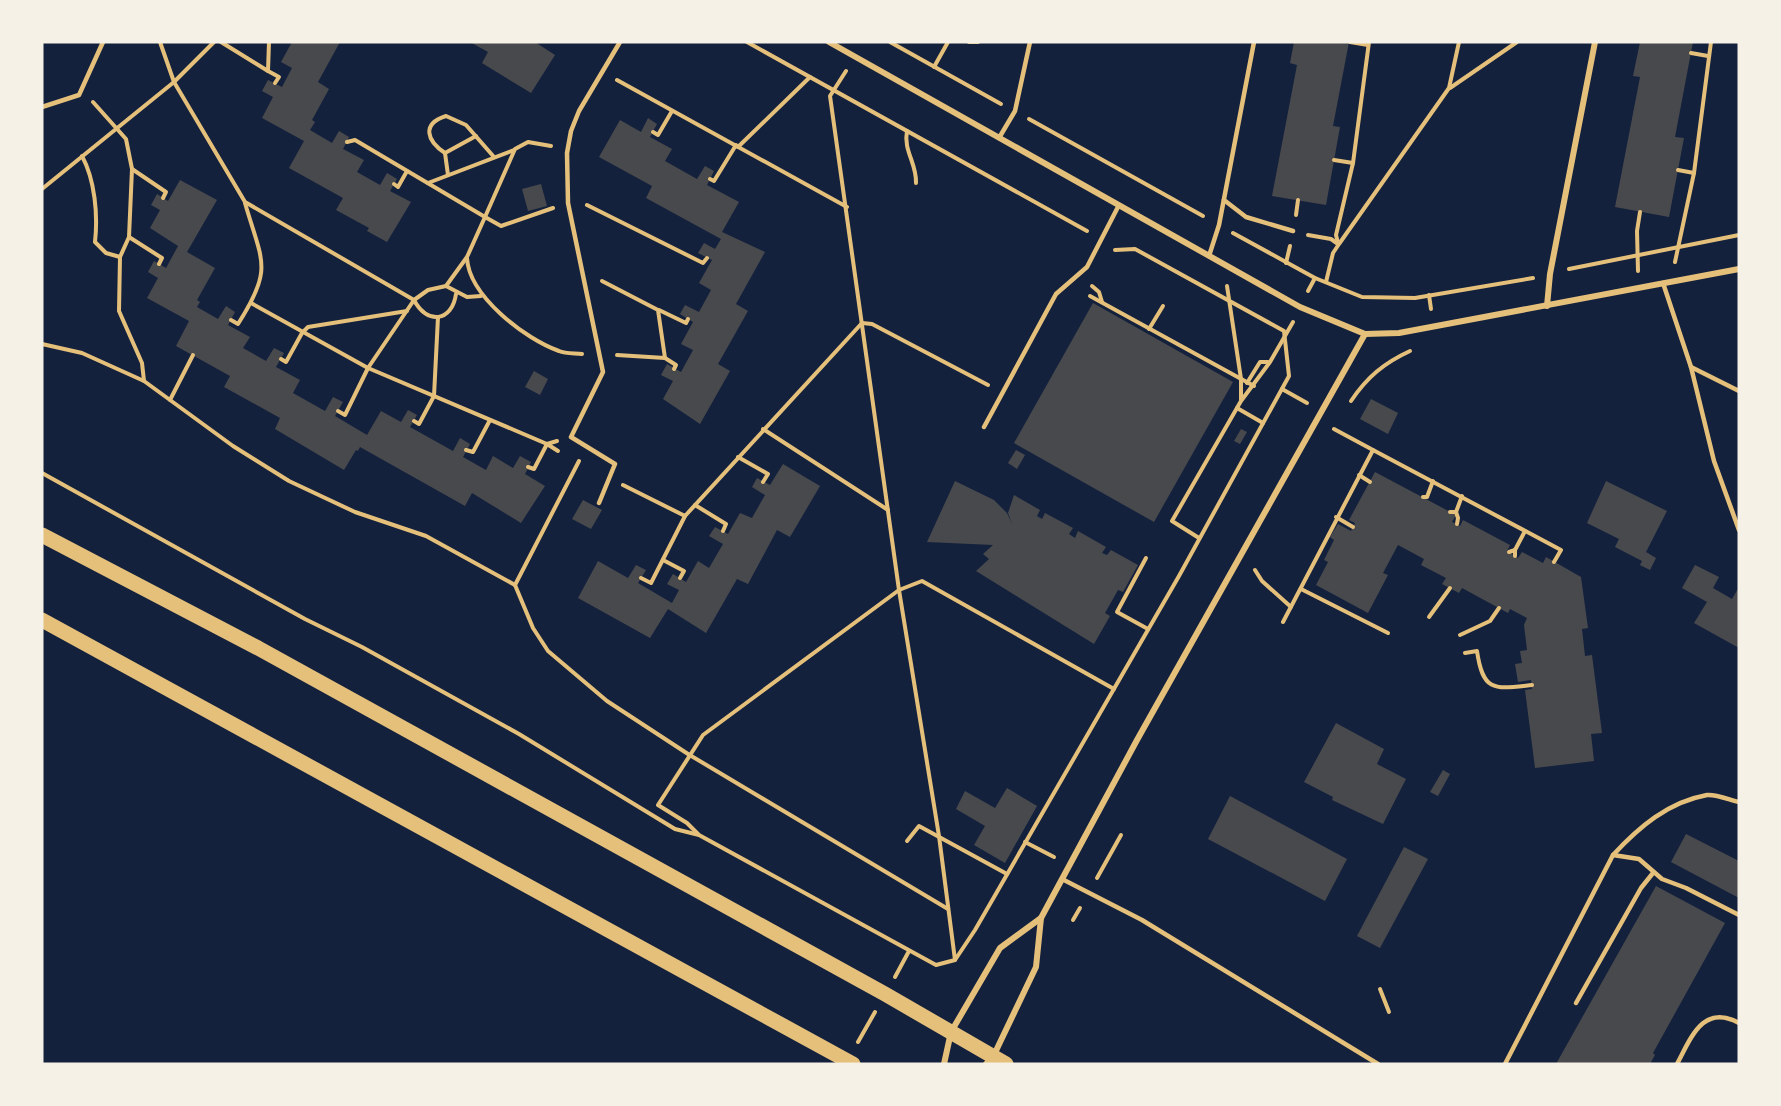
<svg xmlns="http://www.w3.org/2000/svg" width="1781" height="1106" font-family="Rubik,sans-serif">
<rect width="100%" height="100%" fill="#14213d"/>
<!-- building -->
<g fill="#48494c">
<path d="M292 42H340L318 82 329 89 312 120 315 122 310 130 332 143 339 131 349 137 343 149 364 160 357 172 380 185 387 173 397 179 390 191 411 202 387 242 367 231 369 228 336 210 343 198 289 168 304 141 262 118 273 97 262 91 268 80 282 87 292 68 281 62Z"/>
<path d="M470 42H535L555 55 531 93 482 63 488 52Z"/>
<path d="M1294 42H1349L1333 126 1340 127 1326 205 1272 196 1297 65 1290 63Z"/>
<path d="M1640 42H1693L1675 137 1684 138 1669 217 1615 207 1640 77 1633 76Z"/>
<path d="M648 118 657 124 650 137 672 149 665 161 697 179 705 166 714 171 707 185 739 202 722 232 765 252 736 304 748 311 718 364 730 371 700 424 663 399 673 381 661 375 667 364 681 372 693 350 681 344 693 322 680 314 685 305 699 312 711 290 699 283 712 260 698 253 704 243 715 249 721 239 646 198 652 186 599 157 620 120 641 132Z"/>
<path d="M180 180 217 200 187 252 215 268 197 300 200 302 197 307 218 319 226 306 235 312 228 325 250 337 243 348 266 361 274 348 284 353 276 367 300 380 293 393 325 411 333 397 343 402 335 416 367 435 381 411 401 422 408 410 417 415 410 427 453 451 460 438 470 444 463 457 486 470 493 456 513 468 520 456 531 462 525 474 545 486 521 523 472 493 465 506 360 447 358 451 356 450 344 470 275 429 280 418 224 387 230 376 176 346 189 321 147 298 158 278 148 272 154 261 166 268 178 246 150 228 160 210 151 205 157 194 168 201Z"/>
<path d="M541 184 547 206 528 211 522 189Z"/>
<path d="M1093 303 1233 382 1154 522 1014 443Z"/>
<path d="M534 371 548 379 540 395 525 387Z"/>
<path d="M1371 399 1398 413 1388 434 1360 419Z"/>
<path d="M1241 429 1247 432 1240 444 1234 441Z"/>
<path d="M1016 450 1025 455 1017 469 1008 463Z"/>
<path d="M783 464 820 486 790 537 777 530 748 584 737 579 706 633 668 609 650 638 578 598 598 561 628 578 636 565 646 570 638 583 672 603 679 590 667 584 673 574 686 582 698 561 709 568 723 544 709 536 715 527 728 534 740 513 752 518 765 495 752 487 757 478 770 485Z"/>
<path d="M1375 472 1456 515 1452 522 1457 524 1460 526 1463 520 1510 545 1507 551 1518 558 1522 552 1543 563 1546 557 1581 577 1588 628 1582 629 1585 656 1592 655 1602 733 1591 734 1594 761 1535 768 1525 690 1532 689 1531 680 1518 682 1515 664 1522 663 1520 651 1527 650 1524 625 1527 618 1510 609 1508 613 1462 588 1459 593 1442 584 1446 578 1421 565 1424 559 1398 545 1383 573 1388 575 1368 613 1316 585 1328 562 1324 560 1334 540 1330 537 1338 524 1351 531 1355 523 1349 520Z"/>
<path d="M955 481 994 500 1007 513 1012 524 1008 513 1014 495 1040 510 1037 516 1042 519 1045 513 1073 528 1069 534 1075 538 1078 531 1106 547 1102 553 1107 555 1111 550 1138 565 1123 592 1118 590 1105 613 1110 616 1094 644 976 571 989 559 983 554 993 545 927 542Z"/>
<path d="M1606 481 1667 511 1646 552 1656 558 1650 570 1640 565 1642 561 1615 547 1619 539 1587 523Z"/>
<path d="M583 500 602 510 591 529 572 519Z"/>
<path d="M1695 565 1719 577 1713 588 1732 599 1739 587V648L1694 623 1707 602 1682 588Z"/>
<path d="M1336 723 1384 749 1377 764 1406 779 1383 824 1332 800 1333 797 1304 782Z"/>
<path d="M1443 770 1450 774 1438 796 1430 792Z"/>
<path d="M1007 788 1037 806 1005 863 974 845 985 826 956 809 965 791 995 808Z"/>
<path d="M1230 796 1347 859 1325 901 1208 839Z"/>
<path d="M1686 834 1739 861V898L1671 862Z"/>
<path d="M1404 847 1428 859 1380 948 1357 936Z"/>
<path d="M1656 886 1725 923 1653 1053 1655 1055 1650 1064H1556Z"/>
</g>
<g fill="none" stroke-linecap="round" stroke-linejoin="round">
<!-- path -->
<g stroke="#e5c07b" stroke-width="4">
<path d="M160 42 174 82 245 202 414 300 428 290 446 286 467 257 485 217 501 226 553 208"/>
<path d="M221 42 268 71"/>
<path d="M269 42 268 71 279 77 275 83"/>
<path d="M747 42 1087 231"/>
<path d="M890 42 1001 104"/>
<path d="M969 42H978"/>
<path d="M1350 42 1368 45"/>
<path d="M1691 53 1708 56"/>
<path d="M934 67 948 42"/>
<path d="M846 71 830 96 899 590 939 836 955 960 975 930 1179 576 1289 376 1284 331 1135 249 1115 250"/>
<path d="M617 80 847 207"/>
<path d="M1450 88 1517 42"/>
<path d="M93 102 126 139 132 169 129 237 120 257 119 311 142 363 144 381"/>
<path d="M1029 119 1203 216"/>
<path d="M907 131C903 150 917 164 916 183"/>
<path d="M653 132 658 135 672 111"/>
<path d="M347 142 355 140 485 217 515 149 528 142 551 146"/>
<path d="M738 147 810 77"/>
<path d="M445 153 476 136"/>
<path d="M82 156C95 180 98 215 95 242L106 253 120 257"/>
<path d="M1334 160 1353 163"/>
<path d="M132 169 166 192 163 198"/>
<path d="M1678 170 1694 173"/>
<path d="M448 175 445 153C427 141 421 124 446 116L466 125 494 157"/>
<path d="M710 179 714 181 736 145"/>
<path d="M428 183 514 150"/>
<path d="M394 184 398 187 407 171"/>
<path d="M42 189 174 82 214 42"/>
<path d="M587 205 703 263 707 258"/>
<path d="M1296 215 1298 200"/>
<path d="M1233 233 1315 278 1362 297 1415 298 1533 278"/>
<path d="M1308 235 1331 239 1338 244"/>
<path d="M129 237 162 258 159 264"/>
<path d="M1338 243 1336 235 1353 163 1369 42"/>
<path d="M467 258C469 296 525 339 559 351 566 354 575 353 582 354"/>
<path d="M1675 262 1694 173 1711 42"/>
<path d="M1286 263 1290 246"/>
<path d="M1569 269 1739 235"/>
<path d="M1638 271 1637 231 1640 212"/>
<path d="M602 281 658 310 665 358 617 355"/>
<path d="M1326 282 1333 253 1339 244 1449 88 1459 42"/>
<path d="M446 286 467 297 481 296"/>
<path d="M1092 286 1099 292 1102 302"/>
<path d="M1227 286 1241 379V400"/>
<path d="M1308 291 1315 278"/>
<path d="M1429 295 1431 309"/>
<path d="M1090 296 1254 386"/>
<path d="M251 303 368 368 547 444 557 441"/>
<path d="M659 310 686 323 688 319"/>
<path d="M231 320 238 324C274 268 262 262 245 203"/>
<path d="M1149 329 1163 306"/>
<path d="M42 344 82 353 144 381 233 446 289 481 355 512 426 536 515 585 533 628 548 651 607 701 688 754 948 909"/>
<path d="M665 358 676 365 674 369"/>
<path d="M281 359 286 362 302 333 308 327 407 311"/>
<path d="M1247 383 1260 362H1268"/>
<path d="M1282 389 1307 403"/>
<path d="M170 400 193 355"/>
<path d="M1351 401C1367 377 1384 363 1410 351"/>
<path d="M1237 408 1263 423"/>
<path d="M338 411 345 415 368 368 414 300C427 325 452 322 456 294"/>
<path d="M414 421 419 424 434 396 438 317"/>
<path d="M763 429 888 510"/>
<path d="M466 450 473 452 490 420"/>
<path d="M1373 450 1561 550 1554 562"/>
<path d="M738 457 768 474 763 482"/>
<path d="M528 467 534 469 547 444 558 451"/>
<path d="M42 473 305 619 362 647 519 734 675 829 699 835 936 965 955 960"/>
<path d="M1359 475 1370 482"/>
<path d="M623 485 685 516 862 323 872 324 988 385"/>
<path d="M1423 497H1427L1433 481"/>
<path d="M695 505 726 524 723 531"/>
<path d="M1450 512H1456L1462 496"/>
<path d="M1456 512 1458 518 1457 524"/>
<path d="M1336 517 1353 527"/>
<path d="M1199 538 1172 521 1241 401 1270 362 1293 322"/>
<path d="M1509 552 1515 550"/>
<path d="M1515 556V550L1525 531"/>
<path d="M1146 558 1117 612 1148 629"/>
<path d="M663 560 684 571 680 578"/>
<path d="M1255 570 1262 581 1291 607"/>
<path d="M641 578 651 583 685 516"/>
<path d="M515 585 579 461"/>
<path d="M1301 589 1388 633"/>
<path d="M1429 617 1450 588"/>
<path d="M1283 622 1373 450 1334 429"/>
<path d="M1460 635 1490 621 1499 608"/>
<path d="M1465 653 1477 651C1483 693 1495 689 1532 685"/>
<path d="M698 834 687 823 658 805 703 735 899 590 922 581 1114 689"/>
<path d="M907 841 919 826 1007 874"/>
<path d="M1025 842 1054 857"/>
<path d="M1097 878 1121 835"/>
<path d="M1073 920 1080 908"/>
<path d="M895 977 909 951"/>
<path d="M1380 989 1389 1012"/>
<path d="M858 1042 875 1012"/>
</g>
<!-- service -->
<g stroke="#e5c07b" stroke-width="4.5">
<path d="M42 107 79 95 103 42"/>
<path d="M999 138 1015 111 1030 42"/>
<path d="M1224 200 1246 217 1293 231"/>
<path d="M1209 256 1219 225 1254 42"/>
<path d="M1663 283 1691 367 1714 461 1739 530"/>
<path d="M1691 367 1739 391"/>
<path d="M984 427 1056 294 1087 267 1119 205"/>
<path d="M599 503 615 464 571 437 603 372 568 203 567 153 571 131 579 111 620 42"/>
<path d="M1613 855 1639 859 1662 879 1686 888 1739 915"/>
<path d="M1062 879 1142 920 1378 1064"/>
<path d="M1576 1003 1641 888 1653 873"/>
<path d="M1505 1064 1613 855C1639 827 1668 802 1707 795 1716 794 1730 800 1739 802"/>
<path d="M1677 1064C1691 1038 1703 1003 1739 1023"/>
</g>
<!-- minor -->
<g stroke="#e5c07b" stroke-width="6">
<path d="M829 42 1300 307 1365 334"/>
<path d="M1547 306 1550 274 1595 42"/>
<path d="M944 1064 951 1032 1000 948 1041 918"/>
<path d="M986 1064 993 1057 1036 967 1041 918 1137 740 1365 334 1399 333 1739 269"/>
</g>
<!-- primary -->
<g stroke="#e5c07b" stroke-width="15">
<path d="M42 535 258 648 885 994 1006 1064"/>
<path d="M42 620 853 1064"/>
</g>
</g>
<!-- border -->
<rect width="1781" height="1106" fill="none" stroke="#f6f1e7" stroke-width="87"/>
</svg>
